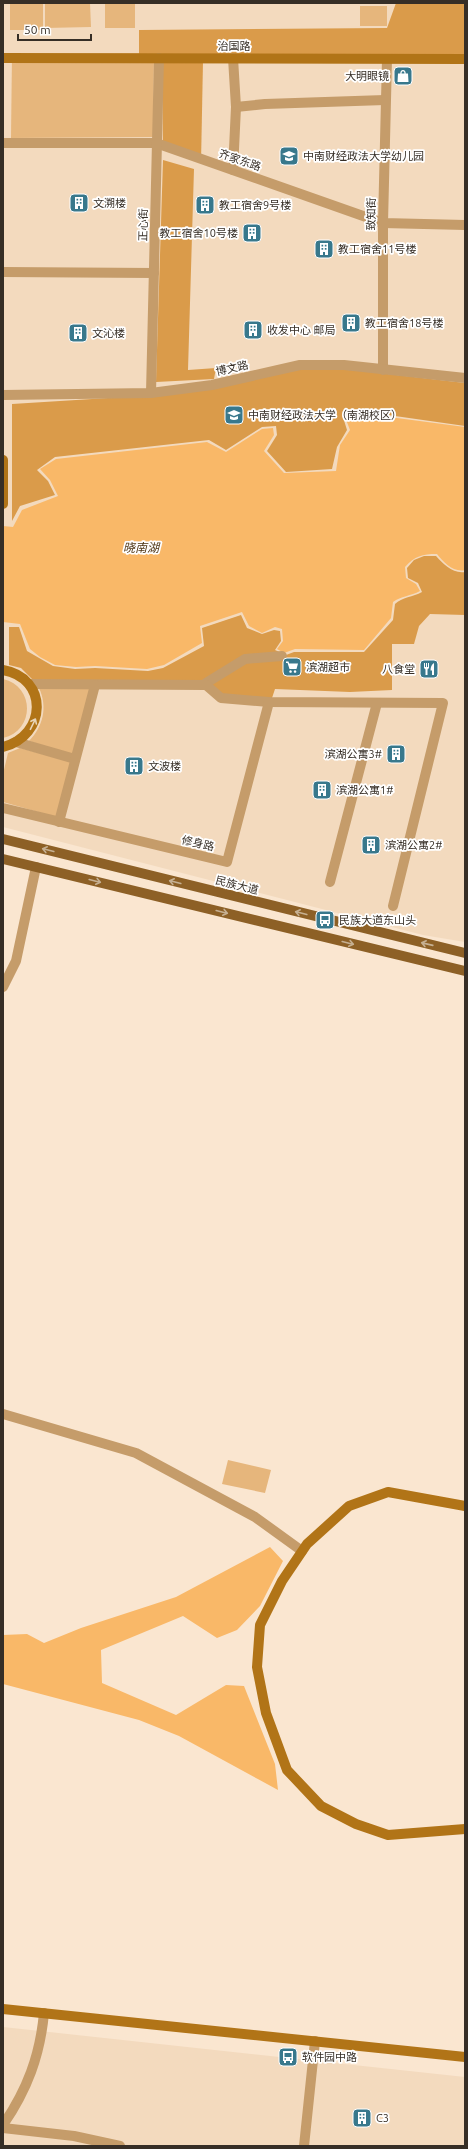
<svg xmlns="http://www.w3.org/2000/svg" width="468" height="2149" font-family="Ubuntu,'Noto Sans SC',sans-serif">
<rect width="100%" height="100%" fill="#fae6d0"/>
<!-- built -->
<g fill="#f3dabe">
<path d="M3 3H465V942L423 935 3 827Z"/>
<path d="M3 2027 465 2077V2146H3Z"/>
</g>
<!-- green -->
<g fill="#e6b67c">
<rect x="10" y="3" width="33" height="27"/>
<path d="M45 3H90L91 27 45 28Z"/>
<rect x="105" y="3" width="30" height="25"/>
<rect x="360" y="6" width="27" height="20"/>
<path d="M154 53 153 137 11 138 12 54Z"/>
<path d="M3 679C35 686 35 731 3 738Z"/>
<path d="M39 688H91L73 755 29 741C43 727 48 707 39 688Z"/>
<path d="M20 748 71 762 56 817 3 802V774L8 753Z"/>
<path d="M228 1460 271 1470 265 1493 222 1484Z"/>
</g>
<!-- forest -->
<g fill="#da9b4a">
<path d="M396 3H465V54H139V30L387 28Z"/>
<path d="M162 60 203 61 201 163 163 150Z"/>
<path d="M163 160 194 169 188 370 216 368 214 379 156 382Z"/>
<path d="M302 369H345L465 383V426L360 411 342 414 347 430 337 447 332 469 286 472 267 451 277 435 276 426 262 427 226 450 209 440 55 457 37 470 48 481 55 495 20 506 12 521V404L156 395Z"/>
<path d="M424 556H436C443 564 453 574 465 572V615L430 614 419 626 414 644H392V690L350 692 275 689 272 698 224 695 206 683 34 681 21 668 9 665V627H19L27 651 53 666 75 669 95 668 148 671 163 668 204 646 202 628 241 615 247 628 262 634 274 630 280 631 281 641 275 650 286 655 294 652H364L393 620 395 604C402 597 413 597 422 592L418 583 408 578 407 568 414 560Z"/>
</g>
<!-- water -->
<g fill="#f9b868">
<path d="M359 413 465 427V570C454 573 443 562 437 554 422 554 415 556 405 567L406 578 416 584 420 591C411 596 401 596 393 602L391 618 364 650 295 649 284 653 277 649 283 641 282 629 275 627 262 633 249 626 242 612 200 626 202 643 164 665 147 669 95 666 76 667 55 665 40 657 30 649 20 624 3 622V526L13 527 22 510 58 496 50 480 40 469 56 459 207 442 226 452 262 429 273 428 274 435 264 451 284 473 336 471 340 445 350 430 345 417Z"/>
<path d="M270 1547 283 1561 260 1606 237 1630 217 1638 183 1616 101 1650 102 1683 176 1715 226 1685 244 1686 275 1764 278 1790 179 1736 139 1720 3 1684V1635L27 1634 44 1643 81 1628 176 1597Z"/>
</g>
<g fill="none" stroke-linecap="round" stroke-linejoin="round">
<!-- street -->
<g stroke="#c59c6a" stroke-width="10">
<path d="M233 58 236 107 233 170"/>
<path d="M236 107 265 104 385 100"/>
<path d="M3 143H156L383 223 465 225"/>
<path d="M3 272 154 273"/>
<path d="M383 370V223L387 59"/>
<path d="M151 393 159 58"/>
<path d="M3 395 151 393 212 385 300 365H344L465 378"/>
<path d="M206 683 245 659 282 656"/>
<path d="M29 684 206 685 221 698 269 702 443 703 393 906"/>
<path d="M16 742 75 759"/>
<path d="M3 808 227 862 269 702"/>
<path d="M59 822 95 685"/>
<path d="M330 882 377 703"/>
<path d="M3 987 16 961 36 867"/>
<path d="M3 1414 136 1453 255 1517 302 1551"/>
<path d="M3 2125C27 2090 40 2056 44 2013"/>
<path d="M3 2128 74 2136 120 2146"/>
<path d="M304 2146 315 2041"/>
</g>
<!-- secondary -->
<g stroke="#b17417" stroke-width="10">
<path d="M3 58 465 59"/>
<path d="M3 460V504"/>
<path d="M3 670C49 678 47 736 3 747"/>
<path d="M465 1506 388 1492 349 1506 307 1544 282 1581 260 1625 257 1667 266 1713 287 1770 321 1806 356 1824 388 1835 465 1829"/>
<path d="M3 2009 465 2057"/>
</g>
<!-- primary -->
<g stroke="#8d6026" stroke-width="10">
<path d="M3 839 465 953"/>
<path d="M3 859 465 971"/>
</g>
</g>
<!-- one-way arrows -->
<defs><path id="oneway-shaft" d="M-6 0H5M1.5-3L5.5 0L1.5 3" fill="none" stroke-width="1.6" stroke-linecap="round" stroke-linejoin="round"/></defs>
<use stroke="#e8d5b9" href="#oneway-shaft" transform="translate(33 724) rotate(-64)"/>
<g stroke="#c6b092">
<use href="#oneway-shaft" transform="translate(48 850) rotate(-166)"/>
<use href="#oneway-shaft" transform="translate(95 881) rotate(14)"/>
<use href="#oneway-shaft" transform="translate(175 882) rotate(-166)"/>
<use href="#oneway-shaft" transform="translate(222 912) rotate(14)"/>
<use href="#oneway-shaft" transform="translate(301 913) rotate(-166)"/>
<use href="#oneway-shaft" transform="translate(348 943) rotate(14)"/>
<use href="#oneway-shaft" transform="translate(427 944) rotate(-167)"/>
</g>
<!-- icons -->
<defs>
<g id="shop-square" transform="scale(1)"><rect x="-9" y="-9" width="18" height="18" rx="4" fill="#38788c" stroke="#fff"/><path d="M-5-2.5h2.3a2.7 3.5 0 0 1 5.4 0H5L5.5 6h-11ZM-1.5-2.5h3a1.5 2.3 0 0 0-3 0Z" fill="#fff"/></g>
<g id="school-square" transform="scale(1)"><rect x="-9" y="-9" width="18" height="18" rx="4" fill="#38788c" stroke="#fff"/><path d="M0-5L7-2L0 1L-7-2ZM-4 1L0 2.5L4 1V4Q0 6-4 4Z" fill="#fff"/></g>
<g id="building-square" transform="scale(1)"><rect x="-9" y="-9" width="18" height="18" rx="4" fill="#38788c" stroke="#fff"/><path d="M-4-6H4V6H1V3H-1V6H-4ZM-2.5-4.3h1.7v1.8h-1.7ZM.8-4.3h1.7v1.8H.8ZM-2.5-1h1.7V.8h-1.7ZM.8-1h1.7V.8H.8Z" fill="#fff"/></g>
<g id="university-square" transform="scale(1)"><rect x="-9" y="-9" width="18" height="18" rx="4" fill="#38788c" stroke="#fff"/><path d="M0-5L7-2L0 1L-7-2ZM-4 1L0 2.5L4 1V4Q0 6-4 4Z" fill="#fff"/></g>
<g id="supermarket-square" transform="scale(1)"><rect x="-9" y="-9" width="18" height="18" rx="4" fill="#38788c" stroke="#fff"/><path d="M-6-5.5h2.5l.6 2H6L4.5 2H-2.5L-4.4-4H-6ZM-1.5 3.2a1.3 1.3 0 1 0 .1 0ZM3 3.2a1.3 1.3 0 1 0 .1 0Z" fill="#fff"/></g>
<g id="restaurant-square" transform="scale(1)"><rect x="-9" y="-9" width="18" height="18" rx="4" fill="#38788c" stroke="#fff"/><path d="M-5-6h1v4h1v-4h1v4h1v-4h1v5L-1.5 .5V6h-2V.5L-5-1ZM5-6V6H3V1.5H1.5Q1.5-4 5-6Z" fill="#fff"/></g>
<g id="bus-square" transform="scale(1)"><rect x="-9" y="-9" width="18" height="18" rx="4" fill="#38788c" stroke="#fff"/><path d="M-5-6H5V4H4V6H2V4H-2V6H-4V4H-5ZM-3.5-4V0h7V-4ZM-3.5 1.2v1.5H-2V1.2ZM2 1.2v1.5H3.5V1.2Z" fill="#fff"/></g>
</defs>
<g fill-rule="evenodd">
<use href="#shop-square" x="403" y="76"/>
<use href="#school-square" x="289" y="156"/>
<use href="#building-square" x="79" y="203"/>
<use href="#building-square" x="205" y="205"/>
<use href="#building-square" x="252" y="233"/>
<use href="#building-square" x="324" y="249"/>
<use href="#building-square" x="351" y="323"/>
<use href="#building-square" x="253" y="330"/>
<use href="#building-square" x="78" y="333"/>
<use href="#university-square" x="234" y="415"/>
<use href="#supermarket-square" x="292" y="667"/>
<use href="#restaurant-square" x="429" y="669"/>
<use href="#building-square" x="396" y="754"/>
<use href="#building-square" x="134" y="766"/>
<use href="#building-square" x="322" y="790"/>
<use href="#building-square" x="371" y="845"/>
<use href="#bus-square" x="325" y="920"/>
<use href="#bus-square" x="288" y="2057"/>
<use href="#building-square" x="362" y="2118"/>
</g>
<g text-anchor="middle" stroke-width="3.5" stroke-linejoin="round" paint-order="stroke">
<!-- street labels -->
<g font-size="11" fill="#362e26" stroke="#fff">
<text x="234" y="50">治国路</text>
<text transform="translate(240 160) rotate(19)" y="4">齐家东路</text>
<text transform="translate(371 214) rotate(-89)" y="4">致知街</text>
<text transform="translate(143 225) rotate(-89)" y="4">正心街</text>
<text transform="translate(232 368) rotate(-13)" y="4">博文路</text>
<text transform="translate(198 843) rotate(13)" y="4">修身路</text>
<text transform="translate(237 885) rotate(14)" y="4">民族大道</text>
</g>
<!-- poi labels -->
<g font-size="11" fill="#362e26" stroke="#fff" text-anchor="start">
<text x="389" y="80" text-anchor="end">大明眼镜</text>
<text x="303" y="160">中南财经政法大学幼儿园</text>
<text x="93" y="207">文溯楼</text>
<text x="219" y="209">教工宿舍9号楼</text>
<text x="238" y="237" text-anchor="end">教工宿舍10号楼</text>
<text x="338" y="253">教工宿舍11号楼</text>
<text x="365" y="327">教工宿舍18号楼</text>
<text x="267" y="334">收发中心 邮局</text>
<text x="92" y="337">文沁楼</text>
<text x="248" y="419">中南财经政法大学（南湖校区）</text>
<text x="306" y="671">滨湖超市</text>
<text x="415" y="673" text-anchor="end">八食堂</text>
<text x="382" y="758" text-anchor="end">滨湖公寓3#</text>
<text x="148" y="770">文波楼</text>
<text x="336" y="794">滨湖公寓1#</text>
<text x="385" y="849">滨湖公寓2#</text>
<text x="339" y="924">民族大道东山头</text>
<text x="302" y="2061">软件园中路</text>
<text x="376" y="2122">C3</text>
</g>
<!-- water labels -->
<g font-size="12" font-style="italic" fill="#4e3412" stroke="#fff">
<text x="141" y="552">晓南湖</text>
</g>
</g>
<!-- border -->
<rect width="468" height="2149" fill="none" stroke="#362e26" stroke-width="8"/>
<!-- scale -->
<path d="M18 34v6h73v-6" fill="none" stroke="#362e26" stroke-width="2"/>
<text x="24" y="34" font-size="12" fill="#362e26" stroke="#ffffff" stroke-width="3" paint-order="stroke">50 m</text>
</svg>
